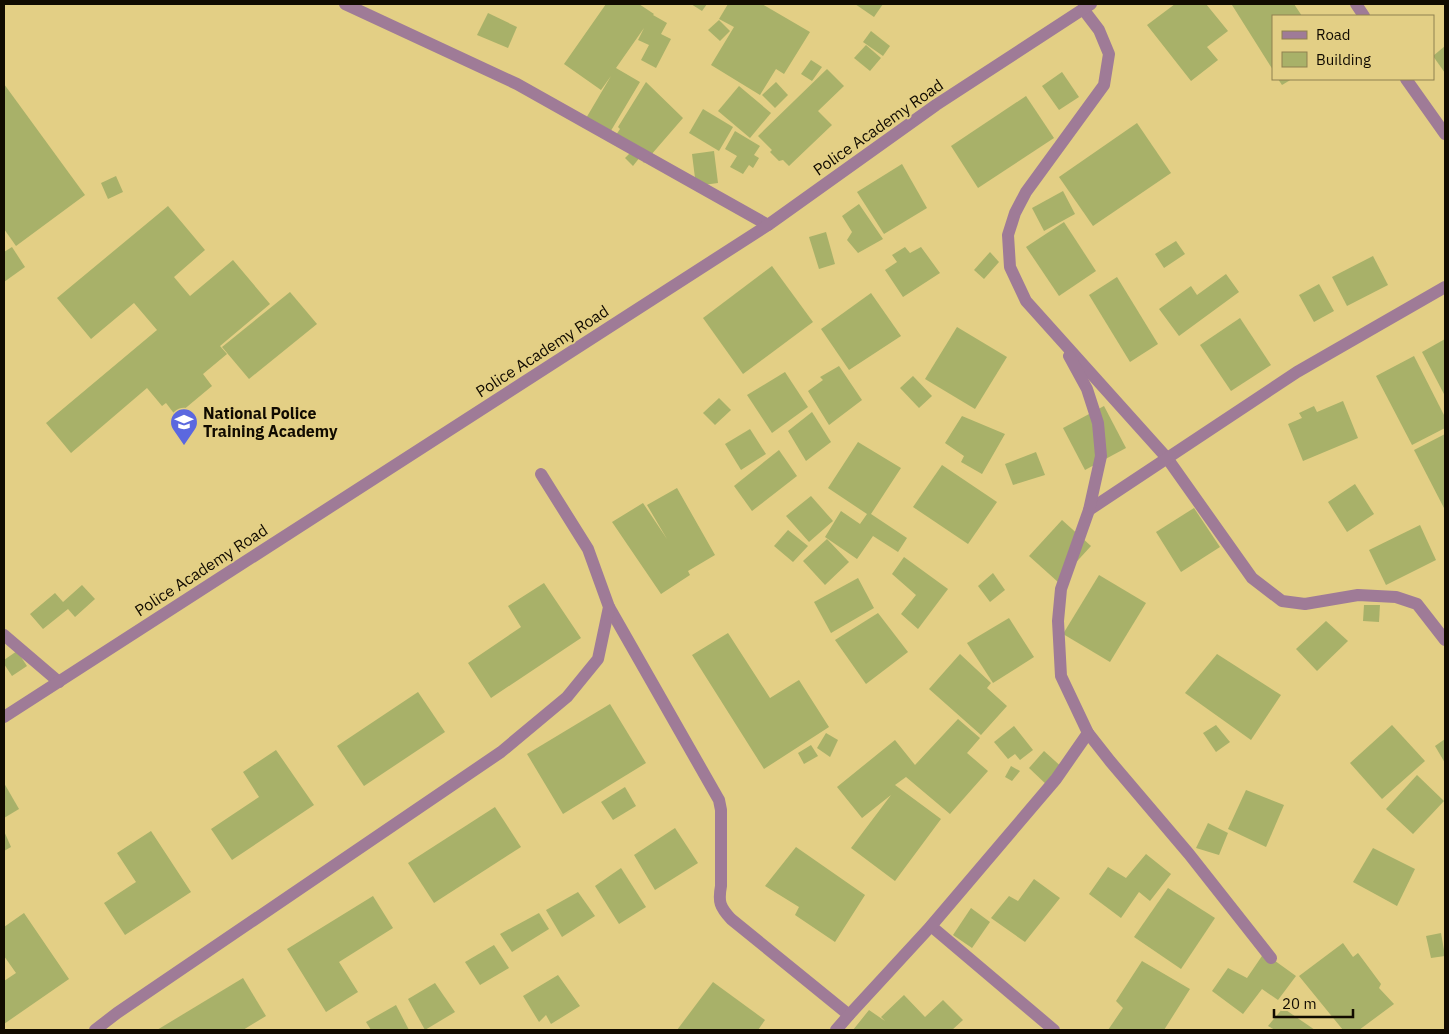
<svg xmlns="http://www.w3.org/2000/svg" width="1449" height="1034" font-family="'IBM Plex Sans',sans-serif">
<rect width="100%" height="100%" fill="#e3cf85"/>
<!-- building -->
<g fill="#a8b169">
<path d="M606 4H639L654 14 653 15 667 23 661 34 671 39 656 68 641 60 649 45 638 40 644 28 616 68 640 82 609 134 585 120 611 76 601 90 564 64Z"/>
<path d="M691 4H707L702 11Z"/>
<path d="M728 4H762L810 32 784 74 776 69 760 95 711 65 734 27 719 19Z"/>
<path d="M855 4H883L874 17Z"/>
<path d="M1175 4H1206L1228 31 1207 47 1218 60 1191 81 1147 25Z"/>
<path d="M1234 4H1294L1302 16H1273V70L1232 5Z"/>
<path d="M488 13 517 27 508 48 477 35Z"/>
<path d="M719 20 730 31 720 41 708 30Z"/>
<path d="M871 31 890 46 883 56 863 42Z"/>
<path d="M866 45 881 58 870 71 854 58Z"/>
<path d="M1445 46V73L1433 56Z"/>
<path d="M811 60 822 67 812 81 801 74Z"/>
<path d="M827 69 844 86 818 111 832 125 789 166 783 160 779 161 770 152 772 150 758 136Z"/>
<path d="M1062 72 1079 97 1059 110 1042 86Z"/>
<path d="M1278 79H1292L1282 85Z"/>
<path d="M646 82 683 118 644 163 640 157 633 166 625 158 632 151 616 135 620 129 618 127Z"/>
<path d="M776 82 788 95 775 108 762 95Z"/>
<path d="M4 84 85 195 16 246 4 229Z"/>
<path d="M739 86 771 113 750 138 718 111Z"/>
<path d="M1026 96 1054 138 978 188 951 146Z"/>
<path d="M703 109 733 127 719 151 689 133Z"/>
<path d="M1137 123 1171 173 1093 226 1059 177Z"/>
<path d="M735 131 760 146 754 155 759 158 753 168 749 165 743 174 730 167 737 156 725 149Z"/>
<path d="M714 151 718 183 696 186 692 154Z"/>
<path d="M902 164 927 208 884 234 857 192Z"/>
<path d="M116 176 123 192 108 199 101 183Z"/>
<path d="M1063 191 1075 214 1044 231 1032 208Z"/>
<path d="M859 204 883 239 858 253 847 240 852 232 842 216Z"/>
<path d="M168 206 205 250 174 277 190 296 233 260 270 304 220 346 227 354 203 374 212 386 176 416 166 403 162 406 147 388 71 453 46 423 157 330 134 303 91 339 57 298Z"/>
<path d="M1064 222 1096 271 1059 296 1026 247Z"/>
<path d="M826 232 835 264 819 269 809 237Z"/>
<path d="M1176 241 1185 254 1164 268 1155 254Z"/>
<path d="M12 247 25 267 4 282V252Z"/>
<path d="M905 247 910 253 921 247 940 273 903 297 885 270 897 262 892 255Z"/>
<path d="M990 252 999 262 984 279 974 270Z"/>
<path d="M1373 256 1388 285 1347 306 1332 277Z"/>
<path d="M772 266 813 322 743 374 703 318Z"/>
<path d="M1226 274 1239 292 1179 336 1159 309 1191 286 1197 295Z"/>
<path d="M1117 277 1158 344 1130 362 1089 295Z"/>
<path d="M1319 284 1334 311 1314 322 1299 295Z"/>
<path d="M290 292 317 324 249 379 222 347Z"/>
<path d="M871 293 901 336 849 370 821 329Z"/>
<path d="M1240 318 1271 365 1231 391 1200 345Z"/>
<path d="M957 327 1007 357 975 409 925 379Z"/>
<path d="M1445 339V396L1422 352Z"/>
<path d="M1414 356 1445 417V428L1412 445 1376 376Z"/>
<path d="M839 366 862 400 829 425 808 391 823 380 820 377Z"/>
<path d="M785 372 808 407 772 433 747 395Z"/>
<path d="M913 376 932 396 919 408 900 388Z"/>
<path d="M719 398 731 410 715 425 703 413Z"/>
<path d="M1343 401 1358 438 1303 461 1288 424 1302 418 1299 413 1314 406 1317 412Z"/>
<path d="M1104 406 1126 448 1085 470 1063 428Z"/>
<path d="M812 412 831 442 806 461 788 431Z"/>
<path d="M962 416 1005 434 982 474 961 462 964 456 945 443Z"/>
<path d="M750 429 766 454 741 470 725 444Z"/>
<path d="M1445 434V510L1414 450Z"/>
<path d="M858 442 901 468 871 514 907 538 898 552 873 536 857 559 825 537 841 511 860 524 867 514 828 488Z"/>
<path d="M779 450 797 476 752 511 734 486Z"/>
<path d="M1036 452 1045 475 1013 485 1005 464Z"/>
<path d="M942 465 997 502 968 544 913 507Z"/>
<path d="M1355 484 1374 514 1347 532 1328 502Z"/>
<path d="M677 488 715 555 688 571 690 575 661 594 612 522 643 503 667 539 647 505Z"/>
<path d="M811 496 833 521 809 542 786 516Z"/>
<path d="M1194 508 1220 547 1181 572 1156 532Z"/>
<path d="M1062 520 1091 546 1058 582 1029 556Z"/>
<path d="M1420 525 1436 560 1386 585 1369 550Z"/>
<path d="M788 530 808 546 793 562 774 546Z"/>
<path d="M827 539 849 562 825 585 803 561Z"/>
<path d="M904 557 948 589 918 629 901 614 916 595 892 574Z"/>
<path d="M993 573 1005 590 990 602 978 586Z"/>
<path d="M1099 575 1146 603 1110 662 1063 634Z"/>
<path d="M858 578 874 608 831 633 814 602Z"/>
<path d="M544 583 581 638 491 698 468 663 521 627 508 606Z"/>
<path d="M82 585 95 599 75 617 68 609 43 629 30 614 55 593 63 602Z"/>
<path d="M1364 605H1380L1379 622 1363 621Z"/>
<path d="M878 613 908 652 866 684 835 640Z"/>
<path d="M1009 618 1034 657 993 683 967 643Z"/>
<path d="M1326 621 1348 641 1317 671 1296 649Z"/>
<path d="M728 633 770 698 799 680 829 727 764 769 692 655Z"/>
<path d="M17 651 27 666 12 676 4 664V660Z"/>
<path d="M960 654 991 683 987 688 1007 706 981 735 929 689Z"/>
<path d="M1217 654 1281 695 1251 740 1185 693Z"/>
<path d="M418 692 445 732 364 786 337 746Z"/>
<path d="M610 704 646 763 563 814 527 754Z"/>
<path d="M958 719 980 738 967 753 988 771 950 814 906 777 895 785 941 819 895 881 851 848 891 795 862 818 837 787 895 740 915 765Z"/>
<path d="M1216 725 1230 742 1216 752 1203 733Z"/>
<path d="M1392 725 1425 761 1382 799 1350 763Z"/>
<path d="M1014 726 1033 750 1020 760 1015 754 1008 759 994 742Z"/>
<path d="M826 733 838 740 830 757 817 748Z"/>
<path d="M1445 739V763L1435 746Z"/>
<path d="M811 745 818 756 804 764 798 753Z"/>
<path d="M276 750 314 805 232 860 211 829 259 797 243 772Z"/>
<path d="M1044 751 1065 770 1049 787 1029 768Z"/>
<path d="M1011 766 1020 771 1012 781 1005 777Z"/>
<path d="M1417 775 1444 801 1413 834 1386 809Z"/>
<path d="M4 783 19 809 4 818Z"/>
<path d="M625 787 636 806 613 820 601 802Z"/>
<path d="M1246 790 1284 805 1266 847 1228 829Z"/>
<path d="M495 807 521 847 434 903 408 863Z"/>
<path d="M1208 823 1228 833 1219 855 1196 848Z"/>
<path d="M675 828 698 863 655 890 634 855Z"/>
<path d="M4 831 11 847 4 851Z"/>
<path d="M151 831 191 892 125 935 104 903 136 882 117 853Z"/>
<path d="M796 847 865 895 835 942 795 915 799 907 765 886Z"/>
<path d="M1373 848 1415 869 1397 906 1353 882Z"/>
<path d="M1146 854 1171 874 1150 901 1139 892 1121 918 1089 894 1108 867 1126 878Z"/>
<path d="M621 868 646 907 619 924 595 886Z"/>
<path d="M1034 879 1060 898 1025 942 991 918 1009 896 1018 901Z"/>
<path d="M1168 888 1215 918 1181 969 1134 937Z"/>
<path d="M578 892 595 916 562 937 546 910Z"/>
<path d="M373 896 393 928 339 962 358 992 326 1012 287 949Z"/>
<path d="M971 908 990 922 972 948 953 935Z"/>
<path d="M24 913 69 979 4 1024V981L16 973 4 956V927Z"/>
<path d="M539 913 549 929 512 952 500 934Z"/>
<path d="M1441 933 1445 956 1431 958 1426 936Z"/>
<path d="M1343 943 1353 957 1358 953 1381 984 1379 988 1394 1004 1359 1030H1343L1299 976Z"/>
<path d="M494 945 509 968 480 985 465 962Z"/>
<path d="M1264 953 1296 976 1278 1000 1262 989 1243 1014 1212 991 1228 968 1247 978Z"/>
<path d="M1142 961 1190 989 1164 1030H1108L1123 1008 1116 1001Z"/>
<path d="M558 975 580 1006 551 1024 546 1015 539 1022 523 996Z"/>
<path d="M243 978 266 1016 243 1030H157Z"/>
<path d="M713 982 765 1020 758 1030H677Z"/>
<path d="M435 983 455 1012 425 1030 408 999Z"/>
<path d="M904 995 925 1017 943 1000 963 1020 952 1030H894L892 1029 891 1030H853L869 1010 885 1021 881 1017Z"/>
<path d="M396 1005 409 1030H371L366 1022Z"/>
<path d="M1283 1008 1315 1030H1275L1268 1026Z"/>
</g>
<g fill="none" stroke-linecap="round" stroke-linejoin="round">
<!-- street -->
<g stroke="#9f7b97" stroke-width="12">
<path d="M345 4 517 84 768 225"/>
<path d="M1356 4 1364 16"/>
<path d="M1083 9 1099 30 1109 54 1104 85 1026 192 1015 213 1008 235 1010 267 1026 301 1167 458 1252 578 1282 601 1305 604 1358 595 1396 597 1417 604 1445 640"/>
<path d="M1406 79 1445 134"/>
<path d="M1089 510 1297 372 1445 287"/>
<path d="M609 607 719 800 721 810V886C718 902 720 907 731 919L849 1015"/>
<path d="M4 635 59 682"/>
<path d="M4 717 768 225 936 105 1091 4"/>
<path d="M1088 733 1110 761 1189 854 1271 958"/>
<path d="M931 926 1054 1030"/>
<path d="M95 1030 117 1013 501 752 567 697 598 659 609 607 588 549 541 474"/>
<path d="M836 1030 849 1015 931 926 1056 779 1088 733 1061 676 1058 621 1061 589 1089 510 1101 456 1098 423 1087 389 1069 356"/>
</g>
</g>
<!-- icons -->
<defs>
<g id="school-pin" transform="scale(1.4375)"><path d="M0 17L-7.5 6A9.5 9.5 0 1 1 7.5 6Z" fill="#5b68df" stroke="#e3cf85"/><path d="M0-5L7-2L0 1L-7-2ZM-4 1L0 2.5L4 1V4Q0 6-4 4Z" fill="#fff"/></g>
</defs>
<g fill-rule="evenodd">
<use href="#school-pin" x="184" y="422"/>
</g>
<g text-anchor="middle" stroke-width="4" stroke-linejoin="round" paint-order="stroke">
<!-- street labels -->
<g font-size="16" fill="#110b00" stroke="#e3cf85">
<text transform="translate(878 127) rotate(-35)" y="6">Police Academy Road</text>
<text transform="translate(542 351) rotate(-33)" y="6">Police Academy Road</text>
<text transform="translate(201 570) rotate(-33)" y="6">Police Academy Road</text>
</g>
<!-- poi labels -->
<g font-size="16" font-weight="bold" fill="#110b00" stroke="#e3cf85" text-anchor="start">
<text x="203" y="419">National Police<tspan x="203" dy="18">Training Academy</tspan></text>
</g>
</g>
<!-- border -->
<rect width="1449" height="1034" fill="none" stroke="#110b00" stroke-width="10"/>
<!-- legend -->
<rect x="1272" y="15" width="162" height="65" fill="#e3cf85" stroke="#8f8150"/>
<rect x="1282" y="31" width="25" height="8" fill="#9f7b97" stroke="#8f8150"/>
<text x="1316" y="40" font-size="15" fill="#110b00">Road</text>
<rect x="1282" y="52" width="25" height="15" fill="#a8b169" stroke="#8f8150"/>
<text x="1316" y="65" font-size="15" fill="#110b00">Building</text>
<!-- scale -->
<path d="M1274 1009v8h79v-8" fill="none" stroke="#110b00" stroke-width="2.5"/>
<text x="1282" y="1009" font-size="15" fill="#110b00" stroke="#e3cf85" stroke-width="4" paint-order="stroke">20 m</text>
</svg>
